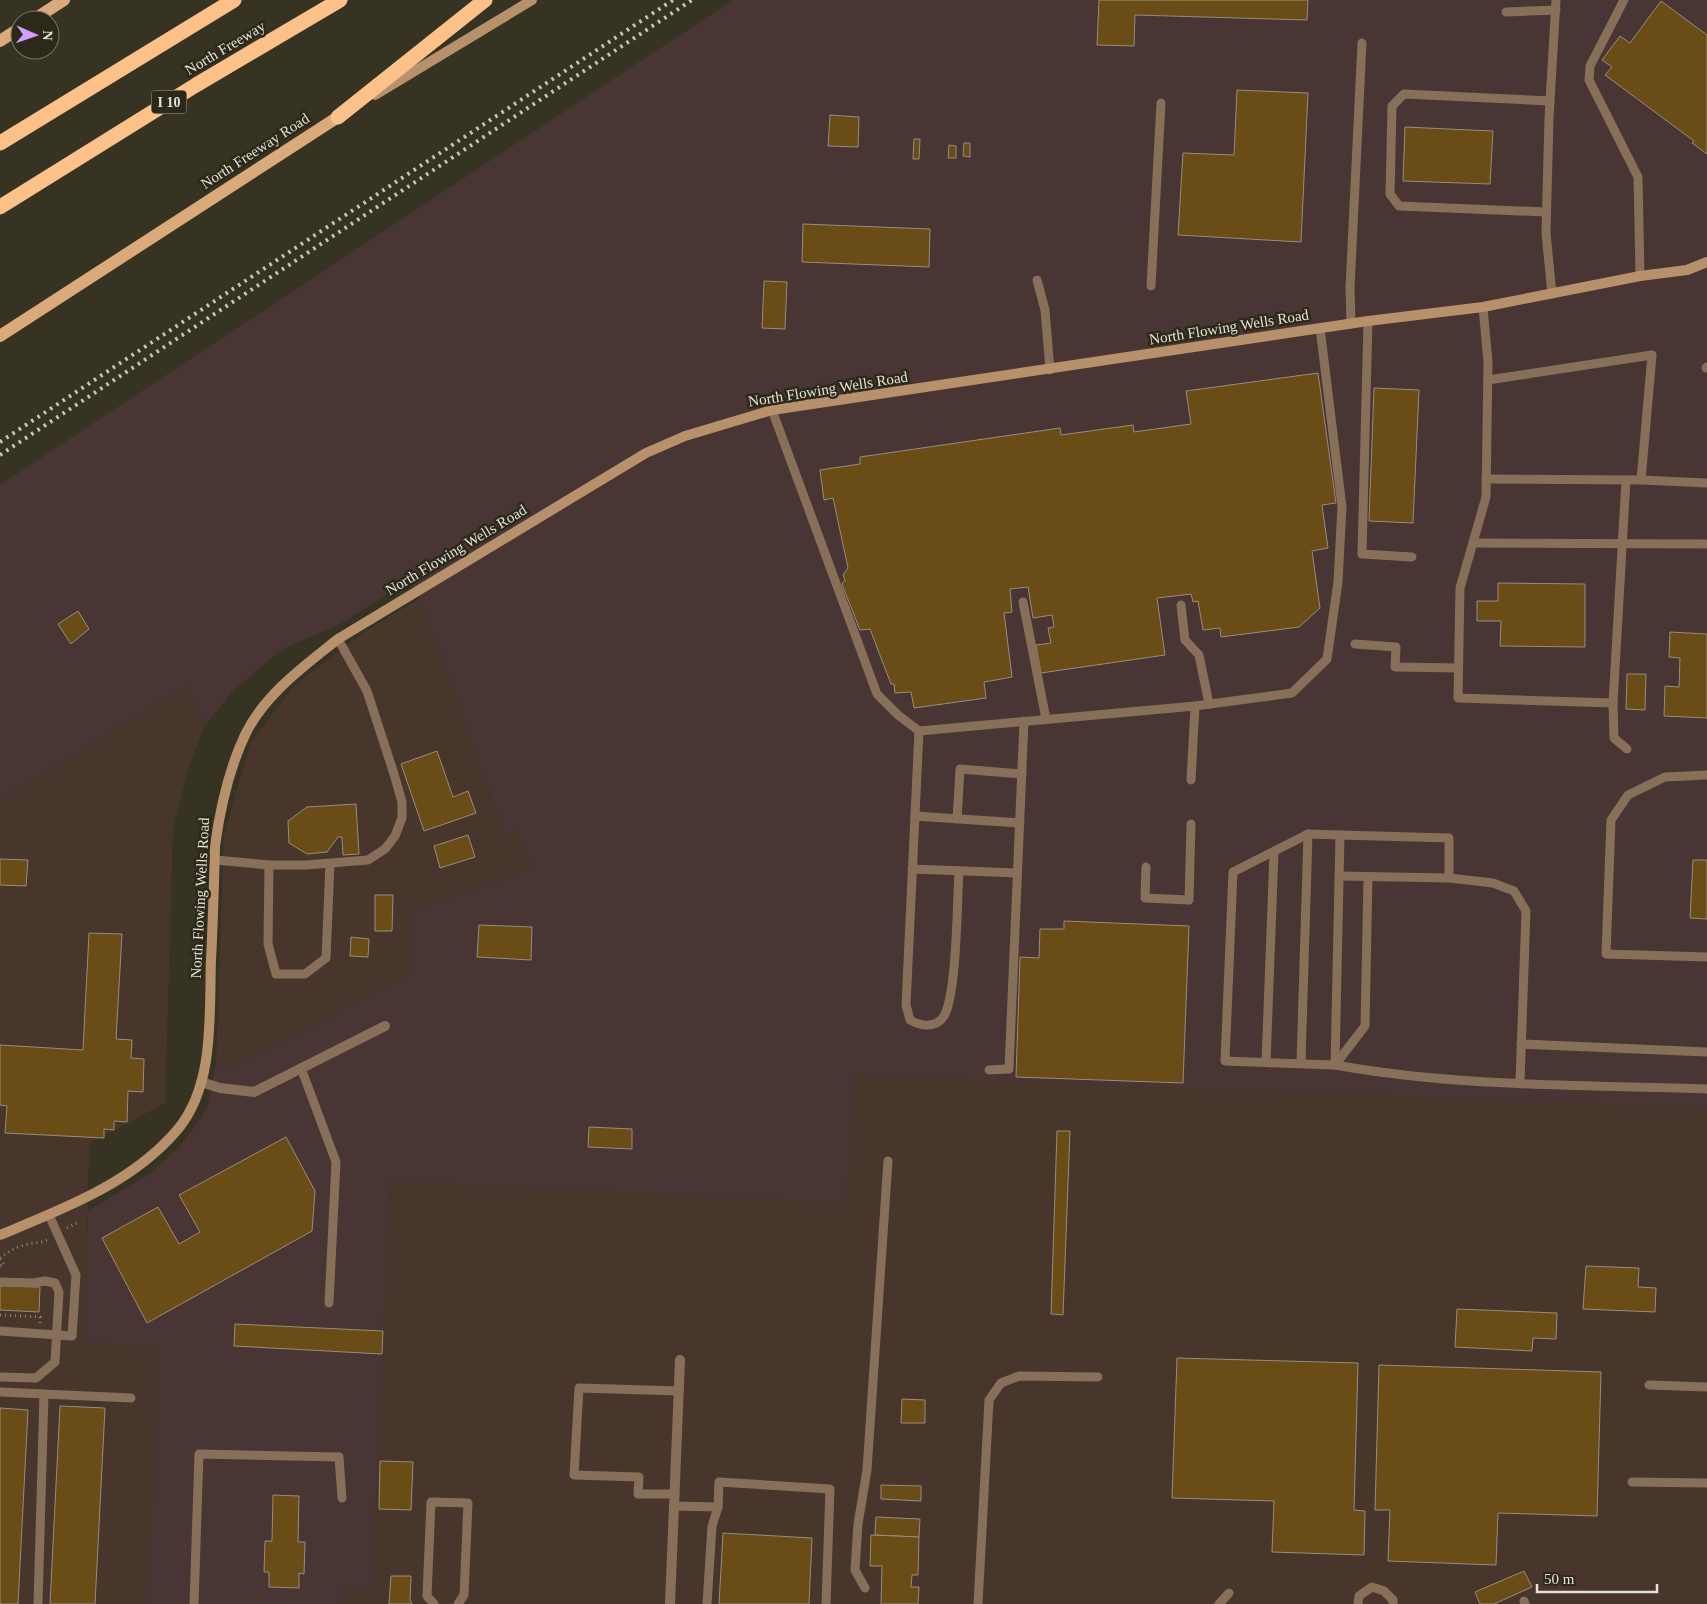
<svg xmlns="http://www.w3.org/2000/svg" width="1707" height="1604" font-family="Georgia,serif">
<rect width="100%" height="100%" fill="#373323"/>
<!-- commercial -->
<g fill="#48362d">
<path d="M420 598 504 836 517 831 531 868 413 910 410 973 233 1068 216 1065 224 835 251 742 293 687 363 633Z"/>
<path d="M186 687 204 726 186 776 173 827 165 1103 89 1144 85 1343 160 1346 147 1604H0V801Z"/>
<path d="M855 1076 1707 1108V1604H342V1589H372L390 1181 846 1203Z"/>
</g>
<!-- industrial -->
<path fill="#493533" d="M733 0H1707V1108L855 1076 846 1203 390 1181 372 1589H343L342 1604H147L160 1346 85 1343 88 1211 151 1173 181 1145 207 1109 216 1065 233 1068 410 973 412 910 531 868 517 831 504 836 420 598 410 580 342 623 281 650 235 689 204 726 186 687 0 801V485Z"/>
<!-- building -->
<g fill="#694c16" stroke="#988d7d">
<path d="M1099 0H1308L1307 20 1135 15 1134 46 1097 45Z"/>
<path d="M1661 1 1707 35V154L1692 143 1694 141 1605 75 1612 67 1602 60 1620 36 1630 43Z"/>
<path d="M1237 90 1308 93 1301 242 1178 235 1183 153 1234 155Z"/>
<path d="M830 115 859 117 858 147 828 146Z"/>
<path d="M1405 127 1493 131 1490 184 1403 181Z"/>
<path d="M914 139H920L919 159H913Z"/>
<path d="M964 143H970V157L963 156Z"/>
<path d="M949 145 956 146V158H948Z"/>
<path d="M803 224 930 229 929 267 802 262Z"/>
<path d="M764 281 787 282 785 329 762 328Z"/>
<path d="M1318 373 1336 503 1322 505 1328 548 1312 551 1320 608 1299 627 1221 637 1220 628 1203 630 1198 601 1193 602 1191 594 1157 598 1165 655 1041 673 1036 645 1051 643 1048 628 1054 627 1052 615 1033 618 1028 587 1010 589 1012 612 1004 613 1012 677 984 682 986 698 914 708 911 692 895 693 894 684H891L870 629 860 630 842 584 845 580 843 575 848 568 833 498 824 500 820 470 860 464V457L1060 428 1061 435 1133 425 1134 432 1191 424 1186 391Z"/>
<path d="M1374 388 1419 390 1413 523 1369 521Z"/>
<path d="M1498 583 1585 584V647L1500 646 1501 621H1477V601H1498Z"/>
<path d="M78 611 89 629 71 644 58 624Z"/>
<path d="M1670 632 1707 634V718L1664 716 1665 686 1679 687 1680 658 1669 657Z"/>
<path d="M1627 674H1646L1645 710 1626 709Z"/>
<path d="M437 751 453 797 468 791 476 813 424 831 401 764Z"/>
<path d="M356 804 359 854 343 855 342 837H338L327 852 307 854 289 843 288 821 307 807Z"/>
<path d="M468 835 475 857 440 868 434 846Z"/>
<path d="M0 859 28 860 26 886 0 885Z"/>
<path d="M1693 860H1707V919L1690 918Z"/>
<path d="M375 895H393L392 931H375Z"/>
<path d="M1064 921 1189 926 1183 1083 1016 1077 1020 957 1039 958 1040 929H1064Z"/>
<path d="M479 925 532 927 531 960 477 957Z"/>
<path d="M89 933 122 934 116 1039 132 1040 131 1058 144 1059 143 1092 128 1091 127 1122 114 1121V1130L104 1129V1138L5 1133 7 1106 0 1105V1045L83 1050Z"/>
<path d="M351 937 369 939 368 957 350 956Z"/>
<path d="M589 1127 632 1129V1149L588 1147Z"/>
<path d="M1057 1131H1070L1063 1315 1051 1314Z"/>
<path d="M286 1137 315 1191 312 1231 147 1323 102 1238 158 1207 179 1244 200 1232 179 1195Z"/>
<path d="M1586 1266 1639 1268 1638 1287 1656 1288 1655 1312 1583 1309Z"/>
<path d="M0 1286 40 1287 39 1312 0 1310Z"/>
<path d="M1457 1309 1557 1313 1556 1339 1533 1338 1532 1351 1455 1347Z"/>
<path d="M235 1324 383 1331 382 1354 234 1346Z"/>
<path d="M1177 1358 1358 1363 1354 1510 1365 1511 1364 1555 1272 1552 1274 1501 1172 1498Z"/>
<path d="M1379 1365 1601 1372 1597 1516 1498 1513 1496 1565 1388 1561 1390 1510H1375Z"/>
<path d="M902 1399 925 1400V1423H901Z"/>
<path d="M60 1406 105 1408 95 1604H50Z"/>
<path d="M0 1408 28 1410 18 1604H0Z"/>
<path d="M380 1461 413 1462 411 1510 379 1509Z"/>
<path d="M881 1485 921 1486V1501L881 1499Z"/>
<path d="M273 1495 299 1496 298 1542H305L304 1574 299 1573V1588L269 1587V1572H264L265 1541H272Z"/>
<path d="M876 1517 920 1519 919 1537 875 1535Z"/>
<path d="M723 1533 812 1538 809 1604H719Z"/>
<path d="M871 1535 919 1537 918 1575H912L911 1587H919L918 1604H881L882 1566H870Z"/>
<path d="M1524 1571 1532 1587 1494 1604H1480L1475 1592Z"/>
<path d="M391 1576H411L410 1600 412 1604H389Z"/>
</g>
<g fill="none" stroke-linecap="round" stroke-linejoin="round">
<!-- path -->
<g stroke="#898679" stroke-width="3" stroke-dasharray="1 4" stroke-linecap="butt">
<path d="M67 1228 77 1223"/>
<path d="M0 1258C8 1252 16 1247 25 1245 34 1242 41 1244 49 1239"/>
<path d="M0 1259 4 1265 0 1266"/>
<path d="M0 1315 40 1317V1323"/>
</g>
<!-- lane -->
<g stroke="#876f59" stroke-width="9">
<path d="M1624 0 1590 66 1589 80 1638 177 1640 276"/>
<path d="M1506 12 1556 10"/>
<path d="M1546 212 1399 206 1390 194 1392 106 1404 94 1550 101"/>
<path d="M1037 280 1045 310 1050 370"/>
<path d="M1151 286 1161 103"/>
<path d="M1552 294 1546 233 1549 118 1556 0"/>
<path d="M1483 307 1488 362 1486 497 1460 588 1458 698 1613 703 1614 738 1627 749"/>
<path d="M1368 321 1362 554 1412 557"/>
<path d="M1351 324 1350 288 1362 43"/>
<path d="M1706 368 1707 367"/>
<path d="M1488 380 1652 355 1641 480 1707 483"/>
<path d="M772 410 877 694 898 715 919 731 1195 706 1292 693 1327 659 1338 582 1342 507 1320 328"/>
<path d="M1486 479 1641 480"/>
<path d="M1473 543 1707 544"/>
<path d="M1023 602 1046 719"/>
<path d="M1181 605 1185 640 1199 655 1209 704"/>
<path d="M1355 644 1396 647 1395 667 1458 668"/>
<path d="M1613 703 1626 480"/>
<path d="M919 731 906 1005 910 1020C920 1026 936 1029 944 1016 957 993 957 902 959 871"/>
<path d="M1707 775 1665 777 1628 795 1611 820 1606 954 1707 957"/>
<path d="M1191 780 1195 706"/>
<path d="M915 816 1020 823"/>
<path d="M957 819 960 769 1022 774"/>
<path d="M1340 835 1308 834 1233 872 1225 1061 1335 1065 1365 1026 1368 877"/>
<path d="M215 860 269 865H306L368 860 385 849 395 836 402 818V802L394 774 367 691 338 639"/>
<path d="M269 865 268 944 276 974H305L326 958 330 864"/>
<path d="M1146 867 1145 898 1189 900 1191 824"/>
<path d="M912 869 1017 873"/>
<path d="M1339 876 1449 878"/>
<path d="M1521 1044 1707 1052"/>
<path d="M1266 1062 1274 853"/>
<path d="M1301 1062 1308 834"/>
<path d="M301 1068 336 1162 329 1303"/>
<path d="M989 1070 1009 1069 1024 721"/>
<path d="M1520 1082 1526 911 1514 891 1493 883 1449 878V838L1340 835 1335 1065C1457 1087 1583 1085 1707 1089"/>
<path d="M0 1282 33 1283 45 1281 55 1283 59 1292 55 1362 36 1378 0 1377"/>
<path d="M0 1331 72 1336 76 1275 49 1215"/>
<path d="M1649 1385 1707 1387"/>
<path d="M0 1392 131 1398"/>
<path d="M1632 1482 1707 1483"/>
<path d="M675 1494H638L639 1477 574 1475 579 1388 679 1391"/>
<path d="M674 1506 718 1507 719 1482 830 1489 826 1604"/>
<path d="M865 1588 855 1570 858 1524 867 1470 888 1161"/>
<path d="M1524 1601 1525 1604"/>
<path d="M38 1604 44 1394"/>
<path d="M194 1604 199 1454 339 1457 342 1498"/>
<path d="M434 1604 427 1596 431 1502 468 1503 464 1595 458 1604"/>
<path d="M707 1604 712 1526 718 1507"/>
<path d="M978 1604 989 1400 1001 1383 1019 1376 1098 1377"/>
<path d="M1219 1604 1229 1593"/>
<path d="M1358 1604 1359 1596 1372 1587 1384 1591 1393 1600V1604"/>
</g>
<!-- street -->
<g stroke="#876f59" stroke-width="10">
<path d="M201 1082 220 1088 254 1092 385 1026"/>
<path d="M670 1604 680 1360"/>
</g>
<!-- secondary -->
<g stroke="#b6916c" stroke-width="10">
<path d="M375 95 532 0"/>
<path d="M0 1235C63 1209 133 1183 178 1129 215 1084 209 1015 211 960 213 922 214 884 215 846 220 809 229 769 245 735 264 695 304 666 338 639L646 453 685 436 772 410 1368 321 1483 307 1640 276 1687 270 1707 262"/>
</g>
<!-- primary -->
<g stroke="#daaa7b" stroke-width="12">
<path d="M33 20 64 0"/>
<path d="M0 41 20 28"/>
<path d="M0 336 338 117"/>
</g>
<!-- highway -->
<g stroke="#fbc188" stroke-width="15">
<path d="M338 117 485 0"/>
<path d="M0 143 234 0"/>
<path d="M0 207 196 85 340 0"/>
</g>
<!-- rail -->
<g stroke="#c7c5ba" stroke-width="4" stroke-dasharray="2.5 5" stroke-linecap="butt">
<path d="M0 442 673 0"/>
<path d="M0 455 692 0"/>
</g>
</g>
<g text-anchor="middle" stroke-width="5" stroke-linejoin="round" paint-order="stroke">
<!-- shield labels -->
<rect fill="#2d291a" stroke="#adaa9f" stroke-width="1" x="151.5" y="90.5" width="35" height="23" rx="4"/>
<g font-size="14" font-weight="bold" fill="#e4e2d8">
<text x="169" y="107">I 10</text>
</g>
<!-- street labels -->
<g font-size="15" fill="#e4e2d8" stroke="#2d291a">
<text transform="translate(225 48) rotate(-31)" y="5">North Freeway</text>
<text transform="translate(255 151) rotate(-33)" y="5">North Freeway Road</text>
<text transform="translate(1229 327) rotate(-9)" y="5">North Flowing Wells Road</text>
<text transform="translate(828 389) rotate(-9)" y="5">North Flowing Wells Road</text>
<text transform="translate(456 550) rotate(-31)" y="5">North Flowing Wells Road</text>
<text transform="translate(200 898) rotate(-87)" y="5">North Flowing Wells Road</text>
</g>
</g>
<!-- north arrow -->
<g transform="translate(35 35) rotate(92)"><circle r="24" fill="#2d291a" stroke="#767366"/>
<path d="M0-4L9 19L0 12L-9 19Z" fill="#d19dfe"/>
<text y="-8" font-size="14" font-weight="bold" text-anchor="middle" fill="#e4e2d8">N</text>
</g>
<!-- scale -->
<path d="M1537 1584v8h120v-8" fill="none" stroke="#e4e2d8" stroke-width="2.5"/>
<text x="1544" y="1584" font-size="15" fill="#e4e2d8" stroke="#2d291a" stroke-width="4" paint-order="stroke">50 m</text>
</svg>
